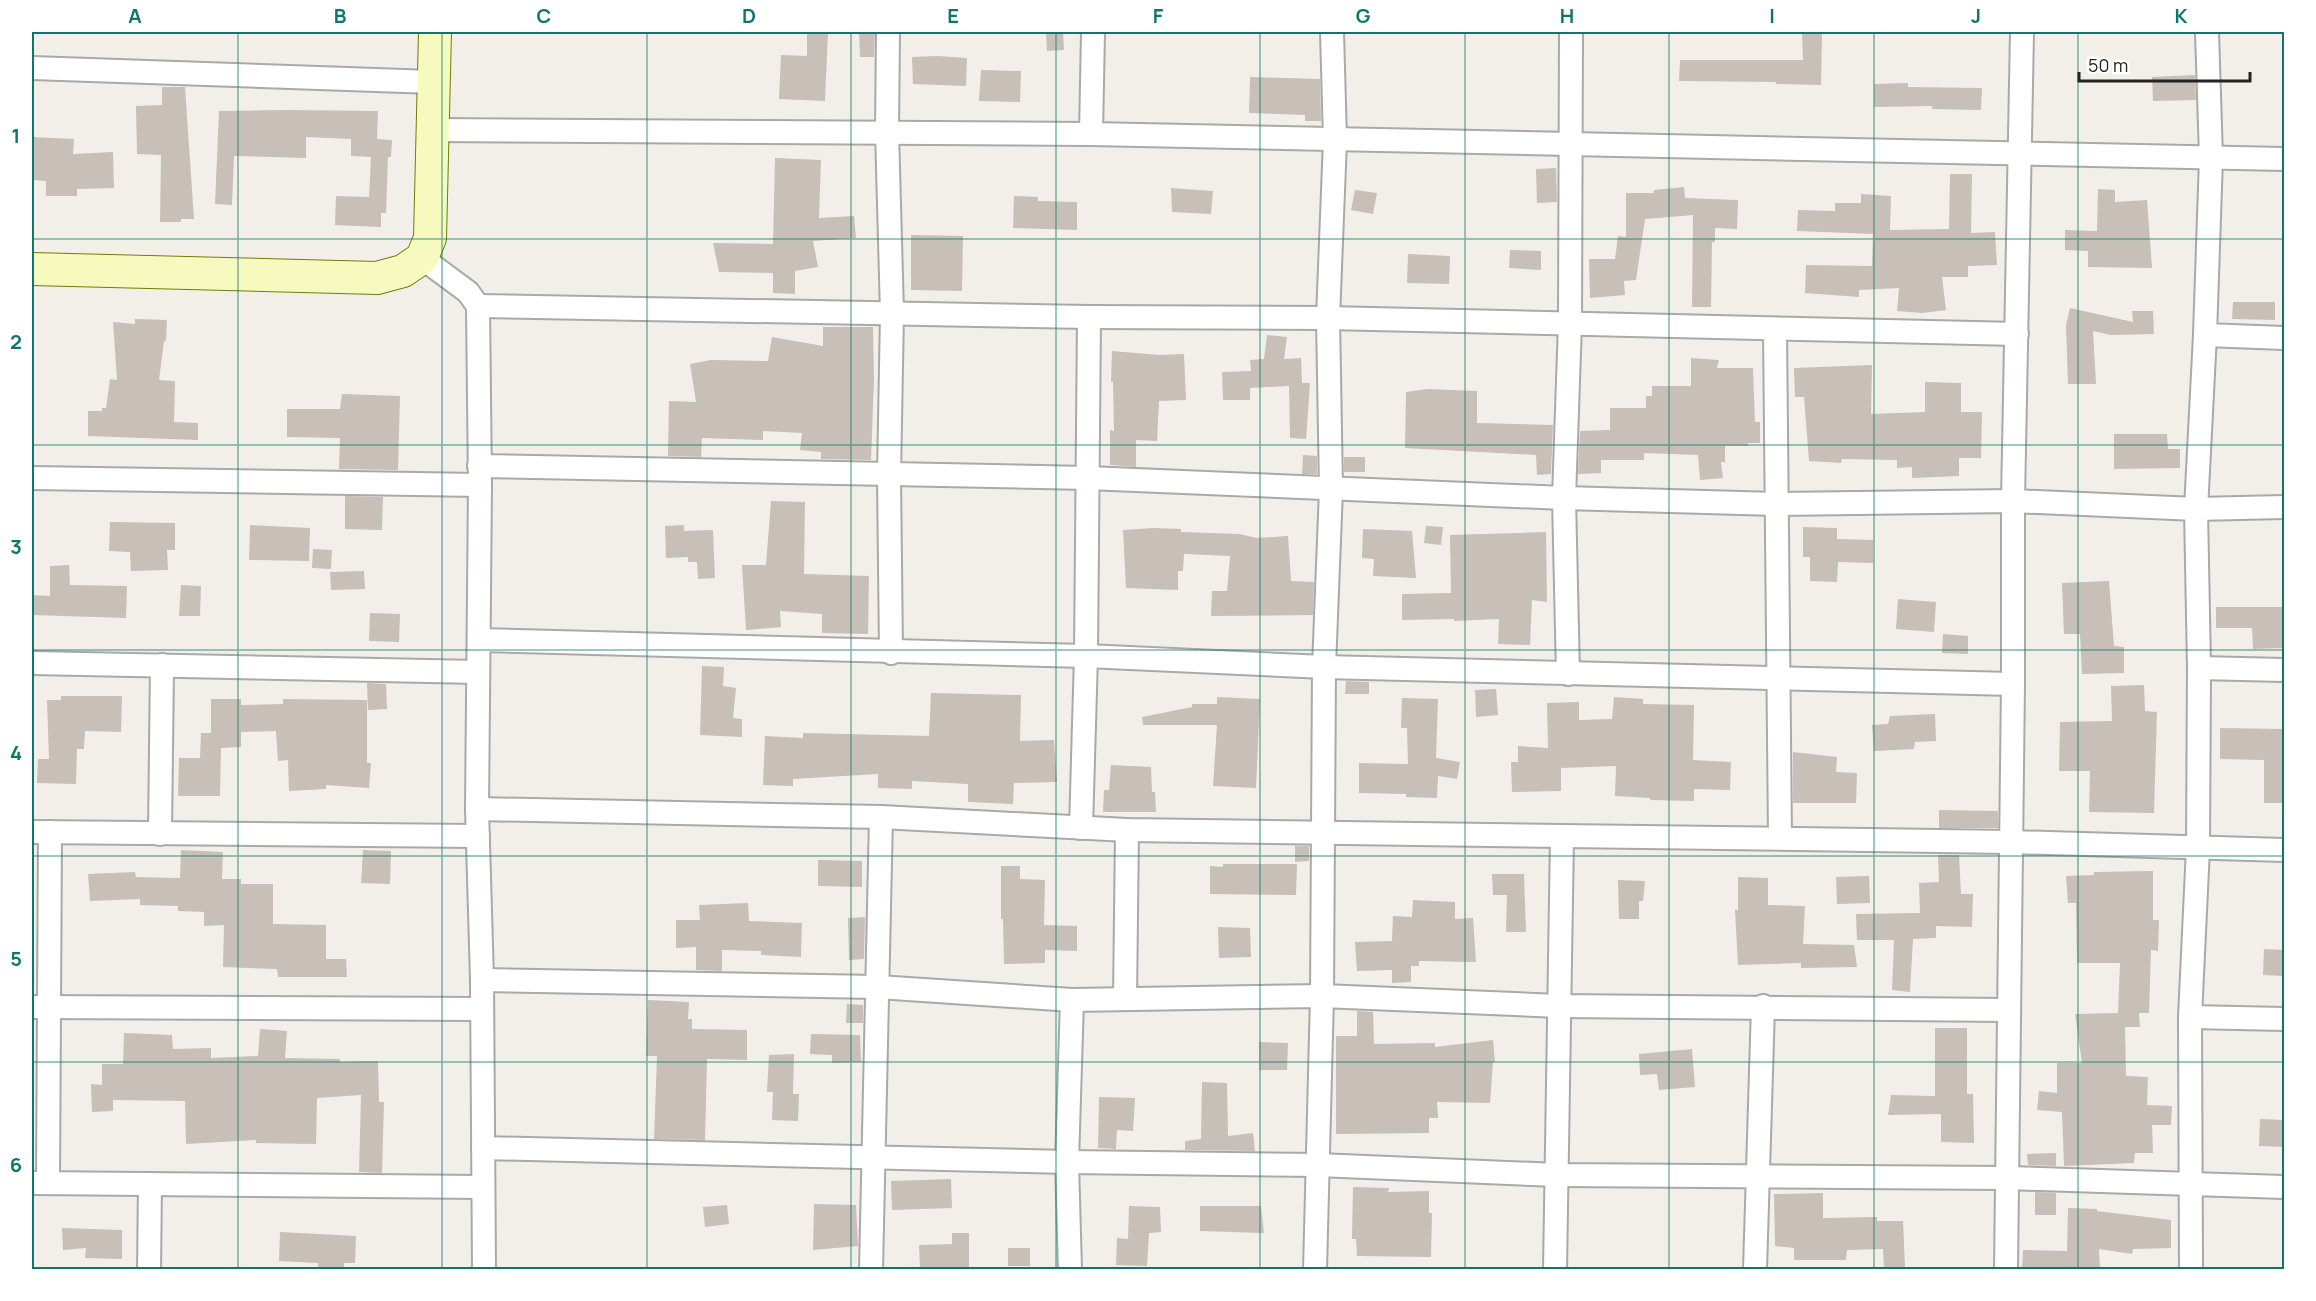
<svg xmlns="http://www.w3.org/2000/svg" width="2316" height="1301" font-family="Manrope,sans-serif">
<rect width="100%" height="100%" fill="#f2efe9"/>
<!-- building -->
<g fill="#c7bfb8">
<path d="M807 32H828L825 101 779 99 781 55 807 56Z"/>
<path d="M859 32H875L874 57H860Z"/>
<path d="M1046 32H1063L1064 50 1047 51Z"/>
<path d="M1802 32H1822L1821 85 1776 84V82L1679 81 1680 60H1803Z"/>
<path d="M938 56 967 58 966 86 913 84 912 57Z"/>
<path d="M981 70 1021 71 1020 102 979 101Z"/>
<path d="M2195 75 2196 100 2153 101 2152 77Z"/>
<path d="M1250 77 1320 79 1321 121H1305V115L1249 113Z"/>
<path d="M1908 83V87L1982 88 1981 110 1932 109V106L1874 107V84Z"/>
<path d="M162 87H185L194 219H181V222H160L161 155 137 154 136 106 162 105Z"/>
<path d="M287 110 378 111 377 139 392 140 391 157H388L386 213H381V227L335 225 336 196 369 197 371 157 351 156V139L306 137V158L234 156 232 205 215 204 219 111Z"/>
<path d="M32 137 74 139 73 154 113 152 114 188 77 189V196H46V181L32 180Z"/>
<path d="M775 158 821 160 819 218 854 216 856 238 813 241 818 267 795 271V294L773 293V273L719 272 713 243 773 244Z"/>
<path d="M1556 168 1557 202 1537 203 1536 169Z"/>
<path d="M1950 174H1972L1971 233 1995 232 1997 265 1968 266V277H1942L1946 310 1922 313 1897 311 1899 288 1859 290V297L1805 293 1806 265 1872 266 1873 234 1797 231 1798 210 1835 211V203H1861V194L1891 196 1890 230 1949 229Z"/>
<path d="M1684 187 1685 198 1738 200 1737 229 1715 228V242H1712L1711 307H1692L1693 215 1645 219 1636 280 1624 281 1625 295 1590 298 1589 259H1615L1618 236 1626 237V193H1654V190Z"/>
<path d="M1171 188 1213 191 1211 214 1172 212Z"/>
<path d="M2098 189 2115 190V202L2147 200 2152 268 2088 267V251L2065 250V230L2097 231Z"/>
<path d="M1355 190 1377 193 1373 214 1351 210Z"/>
<path d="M1014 196 1038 197V201L1077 202V230L1013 228Z"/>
<path d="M911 235 963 236 962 291 911 290Z"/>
<path d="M1510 250 1541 251V270L1509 268Z"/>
<path d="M1408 254 1450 256 1449 284 1407 283Z"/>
<path d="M2233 302H2275V320L2232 319Z"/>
<path d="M2070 308 2133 322 2132 311H2153L2154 334 2111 335 2093 331 2096 384H2068L2066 325Z"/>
<path d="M135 319 167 320 166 341H164L159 380 175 381 174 422 198 423V440L88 436V411H102V408H106L110 379 117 380 113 322 135 324Z"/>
<path d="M823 327H873L874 379 871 460 821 459V452L800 450 802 433 763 431V440L702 438 701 457 668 456 669 401 696 402 690 364 711 360 768 361 772 337 823 346Z"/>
<path d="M1267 335 1287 337 1284 359 1301 358 1302 383H1310L1306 439 1290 438 1289 386 1250 388V400H1223L1222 372 1251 371 1250 360 1264 359Z"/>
<path d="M1112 351 1159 355 1184 354 1186 400 1159 401 1157 441 1136 440V467L1110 465V430L1114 431 1113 382H1111Z"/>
<path d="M1691 358 1719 360 1717 368H1753L1755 422H1760V443H1748V446H1725V462H1721L1723 478 1700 480 1698 455 1644 453V460H1601V473L1578 474 1580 431 1610 430V408H1646V396H1652V386H1691Z"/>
<path d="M1872 365 1871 414 1925 412V382L1961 383V412H1982L1981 458H1959V476L1912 478V467L1897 468V460L1842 459 1841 463 1809 461 1804 397H1795L1794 368Z"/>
<path d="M1428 389 1477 391V423L1553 425 1551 474 1537 475 1536 455 1405 448 1406 392Z"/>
<path d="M342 394 400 396 398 470 339 469 340 438 287 437V409H340Z"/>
<path d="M2114 434H2167L2168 449H2180V468L2114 469Z"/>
<path d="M1303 455 1317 456V474H1302Z"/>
<rect x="1344" y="457" width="21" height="15"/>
<path d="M345 496 383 497 382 530 345 529Z"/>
<path d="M771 501 805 502 804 574 869 576 868 634 822 633V614L780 611 781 627 746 630 742 565H766Z"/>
<path d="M110 522 175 523V550H167L168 570 131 571 130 552 109 551Z"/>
<path d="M250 525 310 528 309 561 249 560Z"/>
<path d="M684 525V531L713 530 715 578 698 579 697 562H688V557L666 558 665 526Z"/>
<path d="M1426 526 1443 527 1441 545 1424 543Z"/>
<path d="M1803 527 1837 528V539L1873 540V563L1838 562 1837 582 1810 581V557H1803Z"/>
<path d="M1154 528 1181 529V532L1240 534 1256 538 1288 536 1291 581 1314 582 1313 615 1211 616 1212 591H1227L1230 556 1184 554 1183 571H1178V590L1126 588 1123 530Z"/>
<path d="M1363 529 1412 531 1416 578 1373 576 1374 559 1362 558Z"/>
<path d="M1546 532 1547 602 1532 600 1530 645 1498 644 1499 619 1454 621V619L1402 620V594L1451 593 1450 535Z"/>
<path d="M313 549 332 550 331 569 312 568Z"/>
<path d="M69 565 70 585 127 586 126 618 32 615V595L50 596V566Z"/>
<path d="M364 571 365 589 331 590 330 572Z"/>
<path d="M2109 581 2114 646 2124 647V673L2082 674 2080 634H2064L2062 583Z"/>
<path d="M181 585 201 586 200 616H179Z"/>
<path d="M1898 599 1936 602 1934 632 1896 629Z"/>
<path d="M2216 607H2283L2284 648 2253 649 2252 628H2216Z"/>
<path d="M370 613 400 614 399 642 369 641Z"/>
<path d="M1943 634 1968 636V654L1942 653Z"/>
<path d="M702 666 724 667 723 686 736 688 733 718 742 719V737L700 735Z"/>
<path d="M1346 681 1369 682V694H1345Z"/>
<path d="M367 683 386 684 387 709 368 710Z"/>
<path d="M2144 685 2145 711 2157 712 2154 813 2089 812 2090 771H2059L2060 722 2112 721 2111 686Z"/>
<path d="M1496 689 1498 715 1476 717 1475 690Z"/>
<path d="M931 693 1021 695 1020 741 1054 740 1057 782 1014 783 1013 804 968 802V784L912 781V789L878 788V774L793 779V786L763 785 765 736 803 738V733L929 736Z"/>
<path d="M61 696H122L121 732 85 731 84 749H77L76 784 37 783 38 759H49L47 700H61Z"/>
<path d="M1217 697 1260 699 1256 788 1213 786 1217 725H1143L1142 717 1192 707V704H1217Z"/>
<path d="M1614 697 1643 699V704L1694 705 1693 760 1731 762 1730 790 1694 789V801L1650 800V798L1615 796 1616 766 1561 768V791L1512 792 1511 762H1518V746L1548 748 1547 703 1579 702V720L1612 719Z"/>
<path d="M1402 698 1438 699 1436 758 1460 762 1457 779 1438 776 1437 798 1406 797V794L1359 793V763L1408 764 1407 728H1401Z"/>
<path d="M211 699H241V705L283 704V699L367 700V763H371L369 788 326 785V789L289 791 288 760 278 761 276 731 241 732V747L221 748 220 796H178L179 758H200L201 733H211Z"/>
<path d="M1935 714 1936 741 1915 742 1914 749 1874 751 1872 725 1888 724 1890 716Z"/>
<path d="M2220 728 2284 729V803H2264V760L2220 759Z"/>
<path d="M1793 752 1837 757 1836 772 1857 773 1856 803H1793Z"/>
<path d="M1111 765 1151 767 1152 792H1155L1156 812H1103L1104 790H1109Z"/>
<path d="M1939 810 1998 811V828H1939Z"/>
<path d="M1295 846H1309V861L1295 862Z"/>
<path d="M181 850 223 852 222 879H241V884H273V924L326 925V959H346L347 977H278L277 969 223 967 224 925 204 926V912L178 911V906L140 905V899L90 901 88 874 135 872 136 877 180 878Z"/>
<path d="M363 850 391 851 390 884 361 883Z"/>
<path d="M1938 855H1959L1961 894H1973L1972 927 1936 926V938L1913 939 1910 992 1892 990 1894 940H1857L1856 914 1920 913 1919 883 1939 882Z"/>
<path d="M818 860 862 861V887L818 886Z"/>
<path d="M1223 864H1297L1296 895 1210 894V866L1223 867Z"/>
<path d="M1001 866H1020V879L1045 880 1044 925 1077 926V951L1045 950V963L1004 964 1003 919H1001Z"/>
<path d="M2153 871V920H2159L2158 951 2151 950 2149 1013H2139L2140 1027H2125L2126 1076 2148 1077 2147 1105 2172 1106 2171 1125H2152L2153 1153H2135L2134 1163 2064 1166 2062 1112 2037 1110 2039 1091 2057 1093V1063H2082L2075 1014 2118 1013 2120 963H2077L2076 903H2068L2066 876 2094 875V872Z"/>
<path d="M1492 874H1524L1526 932H1506L1507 895H1493Z"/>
<path d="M1869 876 1870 903 1837 904 1836 877Z"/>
<path d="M1738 877 1768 878V905L1805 906 1803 944 1854 945 1857 967 1801 968V963L1738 965 1735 910H1738Z"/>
<path d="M1618 880 1645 881 1643 901H1639V919H1619Z"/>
<path d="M1413 900 1455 902V919L1473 918 1476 962 1419 961V966H1411V982L1392 983V970L1357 971 1355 942 1392 941 1393 916 1412 917Z"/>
<path d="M748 903 749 921 802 923 801 957 761 955V951L722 950V971L696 970V947L676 948V920H700L699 905Z"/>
<path d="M865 917 864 959 849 960 848 918Z"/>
<path d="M1218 927 1250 928 1251 957 1219 958Z"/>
<path d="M2264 949 2284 950V976L2263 975Z"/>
<path d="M648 1000 689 1002 688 1019H692V1029L747 1030V1060L707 1059 705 1140 654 1139 657 1056H646Z"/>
<path d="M847 1004 863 1005V1023H846Z"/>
<path d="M1357 1011 1373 1012 1374 1044 1435 1043V1047L1493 1040 1495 1062H1493L1490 1103 1437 1102 1438 1118H1429V1133L1336 1134V1036H1357Z"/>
<path d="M1935 1028H1967V1094H1973L1974 1143 1941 1142V1114L1888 1115 1891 1095 1935 1096Z"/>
<path d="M260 1029 287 1031 285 1058 340 1059V1062L378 1061 379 1102H384L382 1173 359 1172 361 1095 317 1098 316 1144 256 1143V1140L186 1144 185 1101 113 1100V1111L92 1112 91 1084 102 1085V1064H123L124 1033 172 1035 173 1049 211 1048V1058L258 1056Z"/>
<path d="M811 1034 860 1035 861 1062 832 1063V1055L810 1054Z"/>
<path d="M1259 1042 1288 1043 1287 1070H1259Z"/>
<path d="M1692 1049 1695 1087 1659 1090 1657 1074 1640 1075 1639 1054Z"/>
<path d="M794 1054 793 1094H799L798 1121 772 1120 773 1092H767L769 1055Z"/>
<path d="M1202 1082 1227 1083 1228 1136 1253 1133 1255 1151 1185 1150V1141L1201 1139Z"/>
<path d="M1099 1097 1135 1098 1133 1131 1117 1130 1116 1149 1098 1148Z"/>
<path d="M2260 1119 2284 1120V1147L2259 1146Z"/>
<path d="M2056 1153V1166L2028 1165 2027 1154Z"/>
<path d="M951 1179 952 1208 892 1210 891 1181Z"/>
<path d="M1353 1187 1389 1188 1388 1192 1429 1191V1213H1432L1431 1257 1357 1256 1356 1239H1352Z"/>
<path d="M2035 1192 2056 1193V1215H2035Z"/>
<path d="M1823 1193V1218L1877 1217V1221H1903L1905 1267 1884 1268 1883 1249 1847 1250 1846 1260H1794V1248L1775 1246 1774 1194Z"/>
<path d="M814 1204 856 1205 858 1246 813 1250Z"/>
<path d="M727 1205 729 1224 705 1227 703 1207Z"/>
<path d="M1129 1206 1160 1207 1161 1232 1149 1233 1147 1266 1116 1265 1117 1238 1128 1239Z"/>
<path d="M1200 1206H1261L1264 1233 1200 1231Z"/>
<path d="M2068 1208 2097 1209V1211L2171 1220V1248L2133 1249 2132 1254 2099 1249 2100 1269H2022L2023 1250 2067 1251Z"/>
<path d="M62 1228 122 1230V1259L85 1258 86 1248 63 1250Z"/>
<path d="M280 1232 356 1236 355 1263H344V1269H318V1263L279 1261Z"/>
<path d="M952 1233H969V1269H920L919 1245 952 1244Z"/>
<rect x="1008" y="1248" width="22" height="18"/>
</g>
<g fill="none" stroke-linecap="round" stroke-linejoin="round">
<!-- street casing -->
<g stroke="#a9a9a9" stroke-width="26">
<g id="street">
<path d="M888 32 887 131 892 313 889 475 891 653"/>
<path d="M32 68 433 82"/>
<path d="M432 130 1091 134 2284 159"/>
<path d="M1091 134 1093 32"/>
<path d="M422 258 468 292 478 306 480 485 477 809 482 980 484 1270"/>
<path d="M478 306 1089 317 1328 318 2017 334"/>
<path d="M1775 329 1780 838"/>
<path d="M2205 335 2284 338"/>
<path d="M479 466 1088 478 1564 498 1776 504 2013 501 2196 509 2284 507"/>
<path d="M32 478 480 485"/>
<path d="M479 640 1086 656 1324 667 2013 684"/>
<path d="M32 663 478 672"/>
<path d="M2199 668 2284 670"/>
<path d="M1568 674 1564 498 1570 323 1571 32"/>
<path d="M477 809 881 817 1127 830 2011 842 2284 850"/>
<path d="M1081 828 1086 656 1089 317"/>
<path d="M32 832 478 836"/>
<path d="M160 834 162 665"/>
<path d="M482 980 878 987 1072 1000 1322 996 1559 1006 2009 1010"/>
<path d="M1125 999 1127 830"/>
<path d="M32 1007 482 1009"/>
<path d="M2190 1017 2284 1019"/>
<path d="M483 1148 1067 1162 1318 1165 1557 1175 2007 1178 2284 1187"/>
<path d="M32 1183 483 1187"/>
<path d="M48 1183 50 832"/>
<path d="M149 1270 150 1184"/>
<path d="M871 1270 881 817"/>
<path d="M1070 1270 1067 1162 1072 1000"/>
<path d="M1315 1270 1322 996 1324 667 1331 489 1328 318 1335 140 1332 32"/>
<path d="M1555 1270 1562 837"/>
<path d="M1755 1270 1763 1006"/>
<path d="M2006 1270 2013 684V501L2022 32"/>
<path d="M2191 1270 2190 1017 2198 848 2199 668 2196 509 2205 335 2211 158 2207 32"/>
</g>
</g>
<!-- secondary casing -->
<g stroke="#707d05" stroke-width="34">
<path id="secondary" d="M32 269 377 278 403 271 422 258 430 238 435 32"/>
</g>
<!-- street -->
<use href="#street" stroke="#fff" stroke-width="22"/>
<!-- secondary -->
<use href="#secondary" stroke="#f7fabf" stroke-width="32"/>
</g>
<!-- grid -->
<path fill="none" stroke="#0f766e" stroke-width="1.5" stroke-opacity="0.55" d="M238 32V1270M442 32V1270M647 32V1270M851 32V1270M1056 32V1270M1260 32V1270M1465 32V1270M1669 32V1270M1874 32V1270M2078 32V1270M32 239H2284M32 445H2284M32 650H2284M32 856H2284M32 1062H2284"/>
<!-- border -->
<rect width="2316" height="1301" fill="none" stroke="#ffffff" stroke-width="66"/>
<!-- scale -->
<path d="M2079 72v9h171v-9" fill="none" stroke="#222222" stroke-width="3"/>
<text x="2088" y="72" font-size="18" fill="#222222" stroke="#ffffff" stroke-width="4.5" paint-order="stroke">50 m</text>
<rect x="33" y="33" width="2250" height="1235" fill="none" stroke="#0f766e" stroke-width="2"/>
<g font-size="20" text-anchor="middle" font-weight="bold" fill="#0f766e">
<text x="135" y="23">A</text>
<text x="340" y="23">B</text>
<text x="544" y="23">C</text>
<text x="749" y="23">D</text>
<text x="953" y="23">E</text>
<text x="1158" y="23">F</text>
<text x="1363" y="23">G</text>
<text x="1567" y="23">H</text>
<text x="1772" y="23">I</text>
<text x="1976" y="23">J</text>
<text x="2181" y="23">K</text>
<text x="16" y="143">1</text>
<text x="16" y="349">2</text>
<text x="16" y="554">3</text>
<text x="16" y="760">4</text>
<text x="16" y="966">5</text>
<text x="16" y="1172">6</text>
</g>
</svg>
